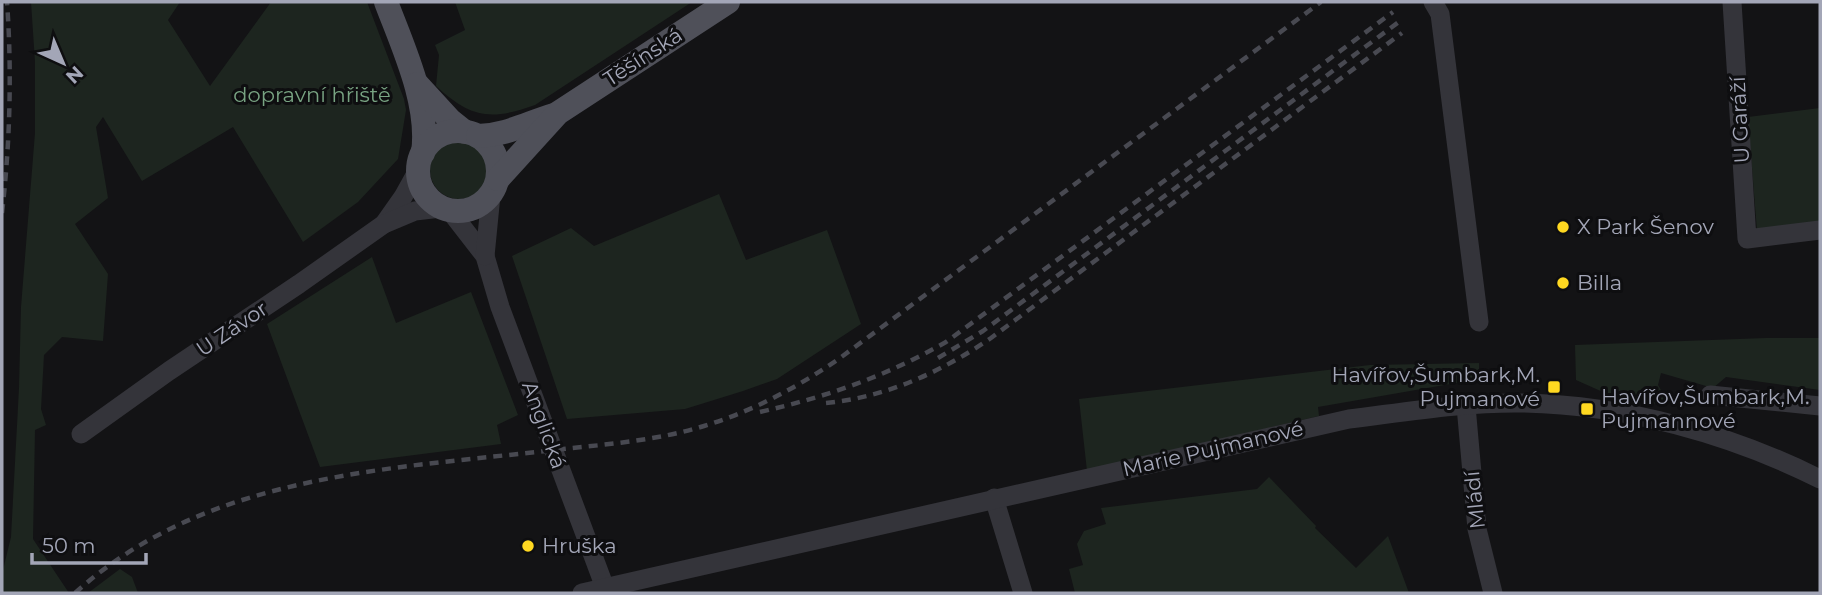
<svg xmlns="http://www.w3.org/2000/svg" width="1822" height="595" font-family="Montserrat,sans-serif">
<rect width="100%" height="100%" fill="#131315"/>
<!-- green -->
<g fill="#1d251f">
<path d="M31 2H180L168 20 210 86 271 2H367L404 99 406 110 398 159 358 202 303 242 233 127 142 181 103 117 96 127 108 198 75 224 108 274 103 341 62 337 44 355 41 409 46 425 35 430 33 539 69 593H2V574L11 537 19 388 21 307 35 133V62Z"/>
<path d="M455 2H692L535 105C490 121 471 118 436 86L439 55 435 45 465 30Z"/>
<path d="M1820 108V223L1757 231 1748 117Z"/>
<circle cx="459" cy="170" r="29"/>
<path d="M719 194 746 260 827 230 861 324 777 379 743 391 685 409 567 419 512 256 571 228 594 246Z"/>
<path d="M372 257 396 323 471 292 518 415 497 425 501 444 320 467 267 324Z"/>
<path d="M1766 338H1820V390L1726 377 1713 388 1661 373 1658 385 1665 397 1662 405 1605 393 1576 380 1575 345Z"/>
<path d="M1479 363V379L1318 407 1319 416 1087 471 1079 399 1370 365Z"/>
<path d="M1269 477 1316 526 1315 528 1356 568 1388 536 1409 593H1075L1069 569 1083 565 1077 544 1084 531 1106 524 1101 508 1257 489Z"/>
<path d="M120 569 132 577 138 593H88Z"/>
</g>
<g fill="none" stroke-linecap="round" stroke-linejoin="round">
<!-- minor -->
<g stroke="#34343a" stroke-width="19">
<path d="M1433 2 1440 14 1479 322"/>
<path d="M1732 2 1747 239 1820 230"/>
<path d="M450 211 485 256 500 307 607 593"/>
<path d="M384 224 403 197 418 170"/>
<path d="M485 256 491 195"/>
<path d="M1710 395 1820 406"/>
<path d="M1466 406 1477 529 1493 593"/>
<path d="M81 434 169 371 299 284 384 224 415 211 441 208"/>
<path d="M994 498 1023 593"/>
<path d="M582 593 1349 419C1406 412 1465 402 1523 403 1625 405 1730 434 1820 479"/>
</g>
<!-- major -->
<g stroke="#4f5059" stroke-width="24">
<path d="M386 2C403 47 430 104 423 153"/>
<path d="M417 84 450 120 465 132"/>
<circle cx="458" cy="171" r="40"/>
<path d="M478 136C507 135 527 123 554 115"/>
<path d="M498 179 558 113 728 2"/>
</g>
<!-- rail -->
<g stroke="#484951" stroke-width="4.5" stroke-dasharray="9 7" stroke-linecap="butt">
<path d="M2 213C10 143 12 72 7 2"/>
<path d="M938 358 983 331 1400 21"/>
<path d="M826 403C887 397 941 372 991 338L1402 33"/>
<path d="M760 412C829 396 884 377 946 342L1393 12"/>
<path d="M75 593C209 472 394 469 563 449 610 444 659 440 704 426 753 411 798 387 840 358L1321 2"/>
</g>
</g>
<!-- markers -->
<g fill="#ffd821" stroke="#0e0e10" stroke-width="2.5">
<circle cx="1563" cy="227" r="7"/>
<circle cx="1563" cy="283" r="7"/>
<rect x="1547" y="380" width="14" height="14" rx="3.5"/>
<rect x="1580" y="402" width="14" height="14" rx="3.5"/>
<circle cx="528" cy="546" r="7"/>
</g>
<g text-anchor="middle" stroke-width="6" stroke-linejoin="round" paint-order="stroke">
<!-- street labels -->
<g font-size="21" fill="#a3a6b7" stroke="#0e0e10">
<text transform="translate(643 57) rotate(-33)" y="7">Těšínská</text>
<text transform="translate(1740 120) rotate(-93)" y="7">U Garáží</text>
<text transform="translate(232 329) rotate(-34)" y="7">U Závor</text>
<text transform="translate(544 425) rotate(70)" y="7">Anglická</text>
<text transform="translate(1213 449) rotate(-13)" y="7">Marie Pujmanové</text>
<text transform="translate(1475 500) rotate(-96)" y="7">Mládí</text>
</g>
<!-- park labels -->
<g font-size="21" fill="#78a382" stroke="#0e0e10">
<text x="312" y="102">dopravní hřiště</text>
</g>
<!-- poi labels -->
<g font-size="21" fill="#a3a6b7" stroke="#0e0e10" text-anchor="start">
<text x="1577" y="234">X Park Šenov</text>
<text x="1577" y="290">Billa</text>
<text x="1540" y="382" text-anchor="end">Havířov,Šumbark,M.<tspan x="1540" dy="24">Pujmanové</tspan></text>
<text x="1601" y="404">Havířov,Šumbark,M.<tspan x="1601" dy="24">Pujmannové</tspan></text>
<text x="542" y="553">Hruška</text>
</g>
</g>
<!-- border -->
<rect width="1822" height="595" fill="none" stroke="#a3a6b7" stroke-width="7"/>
<!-- north arrow -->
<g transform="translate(63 63) rotate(136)" stroke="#0e0e10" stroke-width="5" paint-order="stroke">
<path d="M0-5L12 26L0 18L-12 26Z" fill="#a3a6b7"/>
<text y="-10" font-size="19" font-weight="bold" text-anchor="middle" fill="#a3a6b7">N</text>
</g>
<!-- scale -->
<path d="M32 553v10h114v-10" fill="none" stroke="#a3a6b7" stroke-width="3.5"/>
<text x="42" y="553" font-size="21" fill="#a3a6b7" stroke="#0e0e10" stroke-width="5" paint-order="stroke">50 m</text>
</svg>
